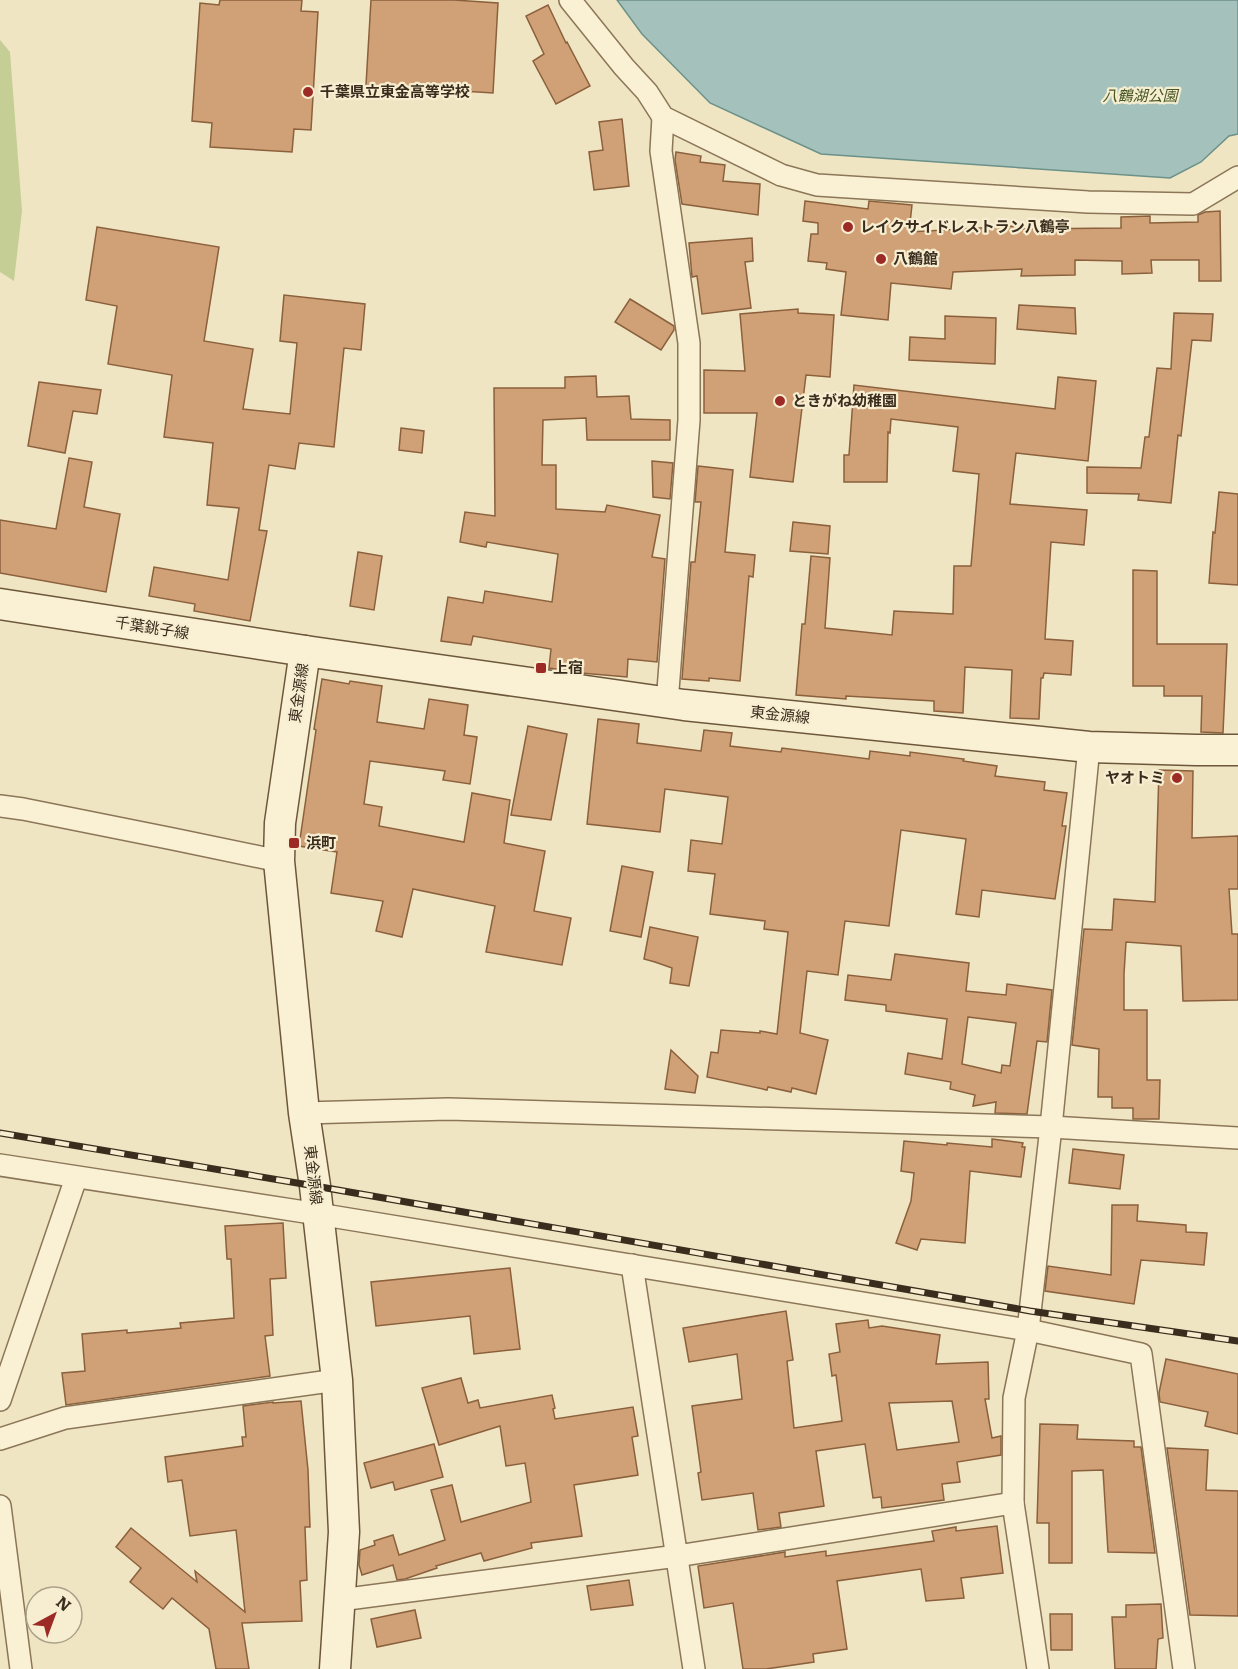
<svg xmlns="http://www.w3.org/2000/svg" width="1238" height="1669" font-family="Literata,'Noto Sans JP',serif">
<rect width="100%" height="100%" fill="#f0e5c2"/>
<!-- green -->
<path fill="#c5cf95" d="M0 40 10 52 22 211 14 281 0 272Z"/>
<!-- water -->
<path fill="#a4c2bb" stroke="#6b918a" stroke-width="1.5" d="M617 0H1238V134L1229 136 1201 162 1170 178 821 154 710 103 642 34Z"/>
<!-- building -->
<g fill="#d0a176" stroke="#8b603d" stroke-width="1.5" fill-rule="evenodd">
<path d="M220 0H302L301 11 318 12 311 130 294 129 292 152 210 147 212 123 192 121 200 3 219 5Z"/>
<path d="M371 0H454L498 3 493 93 366 85Z"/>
<path d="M548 5 566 43 567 42 590 86 556 104 533 61 544 54 526 16Z"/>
<path d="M622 119 629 186 594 190 589 152 603 150 599 122Z"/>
<path d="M676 152 701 156 700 162 725 165 723 181 760 184 758 215 682 204 675 160Z"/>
<path d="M805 201 868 209 869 201 912 205 909 232 1015 226V229L1121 228V217L1150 216V223L1198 222V215L1205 212 1220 211 1221 281H1199V260H1151L1152 273 1122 274V261L1075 260V275L1021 276 1022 269 953 272 951 289 891 283 888 320 841 315 846 272 826 269 827 263 808 261 811 234H818V223L803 221Z"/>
<path d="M97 227 219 247 204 341 253 349 243 409 290 414 297 343 280 341 284 295 365 304 361 350 344 348 334 447 299 443 295 469 269 465 259 530 267 531 250 621 194 611 195 604 149 596 154 567 228 580 239 508 207 505 213 443 164 437 172 375 108 364 117 306 86 300Z"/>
<path d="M752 238 753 261 745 262 751 308 702 314 697 276 692 277 689 243Z"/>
<path d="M630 299 674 326V330L661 350 615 322Z"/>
<path d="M1019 305 1075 308 1076 334 1017 329Z"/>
<path d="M798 309V313L834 315 830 377 806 375 793 482 750 477 757 413H704V370L745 371 740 314Z"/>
<path d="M1174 313 1213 314 1211 341 1192 340 1181 436 1178 435 1171 503 1138 500 1139 494 1087 493V467L1141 468 1145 437H1149L1157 368 1171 369Z"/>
<path d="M945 316 996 318 995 364 909 360 910 337 945 339Z"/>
<path d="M596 376 597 397 629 396 631 419 670 420V440H587L586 418 543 420 542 465H556V509L605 512 607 505 660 515 652 557 665 559 657 662 628 659 627 677 581 673 549 668 551 649 473 636 471 645 441 641 448 597 483 603 485 591 552 602 558 554 487 542 486 547 460 542 465 512 495 516 494 388H565V377Z"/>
<path d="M1058 377 1096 381 1088 461 1016 453 1010 504 1087 510 1084 545 1051 542 1045 639 1073 641 1071 675 1044 673 1043 678H1041L1039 719 1010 718 1012 670 965 667 963 713 934 711V701L846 696V699L796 695 802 624H805L811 556 830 558 825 628 892 635 894 611 953 614 954 566H971L979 474 953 471 958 427 891 419 890 433 888 432 887 482H844V455H849L854 385 1055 409Z"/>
<path d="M39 382 101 390 97 414 73 411 65 453 28 446Z"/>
<path d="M401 428 424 431 422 453 399 450Z"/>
<path d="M69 458 92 462 84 507 120 514 106 592 0 573V520L56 529Z"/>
<path d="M652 461 673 463 670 499 653 497Z"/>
<path d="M698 466 733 470 725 552 755 555 753 577 749 576 740 681 709 678V681L682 679 691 562H695L701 502H695Z"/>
<path d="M1219 492 1238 494V585L1209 583 1213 532 1215 533Z"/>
<path d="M793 522 830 526 828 554 790 551Z"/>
<path d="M358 552 382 556 374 610 350 606Z"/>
<path d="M1133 570 1157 571V644H1227L1223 733 1201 732 1202 696H1164V686H1133Z"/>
<path d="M322 679 349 684 350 681 382 686 377 722 424 729 429 699 468 705 464 735 477 737 470 784 443 780 445 771 370 761 364 804 382 807 379 826 464 842 472 793 510 800 504 843 545 851 534 911 571 918 562 965 486 952 495 906 413 889 402 937 376 931 383 901 331 893 337 852 299 846 316 730 314 729Z"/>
<path d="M598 719 639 724 637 743 701 751 704 730 732 733 730 746 781 752 782 748 869 759 870 751 910 756V752L964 759 963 761 997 766 995 776 1045 782 1044 790 1067 793 1062 826H1066L1055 899 982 890 979 917 956 914 966 839 901 830 889 926 845 921 838 975 807 971 800 1033 828 1040 816 1094 792 1088 791 1092 768 1087 767 1090 707 1077 711 1052 718 1053 721 1030 760 1033V1031L777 1034 788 932 764 929 765 921 710 914 715 874 688 871 691 840 722 844 728 797 665 789 660 832 587 824Z"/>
<path d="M528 726 567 734 551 820 511 815Z"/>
<path d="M1159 770 1193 771 1192 838 1238 836V889H1229L1232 934H1238V1000L1183 1001 1181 946 1126 942 1124 974V1010H1147V1080H1160L1159 1119H1133V1108H1112V1097H1098L1099 1049 1072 1045 1084 929 1112 930 1114 899 1155 902Z"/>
<path d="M622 866 653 872 641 937 610 931Z"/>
<path d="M650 927 698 937 689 986 670 983 672 968 655 962 644 959Z"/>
<path d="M895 954 969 963 966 991 1006 995 1007 984 1052 990 1047 1042 1037 1041 1027 1114 995 1113 996 1102 973 1106 975 1095 950 1089 951 1082 905 1074 908 1053 942 1059 947 1019 886 1011V1005L845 1000 848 975 891 980ZM968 1017 1016 1023 1010 1066 1002 1065 1001 1073 962 1064Z"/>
<path d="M671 1050 698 1076 695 1093 665 1089Z"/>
<path d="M992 1139 1023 1143 1022 1147H1025L1021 1177 970 1171 965 1243 921 1239 917 1250 896 1243 911 1201 914 1173 901 1171 904 1141 947 1145V1143L992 1147Z"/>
<path d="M1073 1149 1124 1155 1120 1189 1069 1183Z"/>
<path d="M1112 1205H1138L1137 1221 1186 1225V1232L1207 1233 1204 1265 1141 1260 1134 1304 1045 1291 1048 1266 1111 1275Z"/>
<path d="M283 1223 286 1278 270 1279 273 1335 265 1336 270 1376 66 1405 62 1373 85 1371 82 1334 127 1330V1333L181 1328 180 1323 234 1318 231 1259H227L225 1226Z"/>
<path d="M510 1268 520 1349 474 1354 470 1316 376 1326 371 1282Z"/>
<path d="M786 1311 793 1360 787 1361 794 1428 842 1421 836 1375 832 1376 829 1354 840 1352 836 1324 868 1320 869 1328 882 1326 940 1335 936 1364 988 1362 989 1399H985L992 1438 1001 1436V1455L957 1462 960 1482 942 1484 944 1500 882 1508 881 1497 873 1498 865 1444 816 1451 824 1506 779 1513 781 1527 758 1530 753 1493 702 1500 698 1473 701 1472 692 1406 742 1399 737 1354 689 1362 683 1328ZM952 1401 959 1442 897 1450 889 1403Z"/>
<path d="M1166 1359 1238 1374V1434L1205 1426 1208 1412 1160 1402 1159 1393Z"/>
<path d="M461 1378 468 1403 478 1400 480 1408 552 1395 555 1408 553 1409 555 1419 633 1407 638 1436 632 1437 638 1475 574 1485 582 1536 531 1543 532 1548 484 1561 481 1553 436 1566 437 1568 405 1579 397 1580 393 1565 362 1575 359 1565 360 1550 375 1545 374 1541 393 1535 399 1555 445 1540 431 1490 452 1485 461 1522 531 1502 525 1463 506 1466 500 1426 439 1445 422 1388Z"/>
<path d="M301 1401 308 1470 310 1527H305L307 1580 300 1581 302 1621 242 1623 249 1669H216L209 1629 172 1598 163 1609 130 1582 141 1568 116 1547 131 1528 197 1582 195 1571 245 1612 236 1530 190 1536 182 1480 168 1482 165 1457 243 1446 242 1437H246L243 1406 273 1402V1403Z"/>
<path d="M1040 1424 1078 1425 1077 1439 1134 1441V1447H1141L1155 1553 1108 1552 1103 1470 1072 1471V1563H1049V1523H1037Z"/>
<path d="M434 1444 443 1477 395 1490 393 1482 371 1488 364 1463Z"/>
<path d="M1167 1448 1208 1450 1206 1490 1238 1491V1616L1190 1615Z"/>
<path d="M997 1526 1003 1573 961 1578 964 1598 926 1601 921 1569 837 1581 847 1649 813 1654 814 1662 766 1669H743L733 1603 704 1608 698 1566 785 1552V1557L826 1551V1556L934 1541 932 1531 956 1527V1531Z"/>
<path d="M629 1580 633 1605 591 1610 587 1586Z"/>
<path d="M1161 1604 1163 1638 1158 1639 1156 1669H1115L1112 1617H1126V1605Z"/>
<path d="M415 1610 421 1638 377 1647 371 1619Z"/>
<path d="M1050 1614H1072V1650H1051Z"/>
</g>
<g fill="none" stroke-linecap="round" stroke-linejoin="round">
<!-- street casing -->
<g stroke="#8b7658" stroke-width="24">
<g id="street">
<path d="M570 0 624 67 647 92 663 117 781 175 817 185 1088 202 1193 204 1238 177"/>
<path d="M663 117 661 151 689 343V420L667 703"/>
<path d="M0 806 23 809 173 839 279 861"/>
<path d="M304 1113 448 1109 1051 1127 1238 1138"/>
<path d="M0 1165 318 1214 1028 1330 1141 1354 1184 1669"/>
<path d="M632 1265 694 1669"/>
<path d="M0 1400 76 1178"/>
<path d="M0 1439 65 1418 337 1380"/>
<path d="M0 1506 21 1669"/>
<path d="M340 1600 677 1556 1013 1503"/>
<path d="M1038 1669 1013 1503 1014 1398 1028 1330 1051 1127 1089 747"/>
</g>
</g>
<!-- secondary casing -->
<g stroke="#6d573b" stroke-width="33">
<g id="secondary">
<path d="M0 604 312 652 684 705 1089 747 1196 750H1238"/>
<path d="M305 651 280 823 279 861 304 1113 315 1186 337 1380 344 1532 335 1669"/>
</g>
</g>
<!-- street -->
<use href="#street" stroke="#faf1d5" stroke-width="21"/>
<!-- secondary -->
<use href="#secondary" stroke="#faf1d5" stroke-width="30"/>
<!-- rail casing -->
<g stroke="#3a2d1d" stroke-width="7">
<path id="rail" d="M0 1133 315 1186 1030 1311 1238 1341"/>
</g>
<!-- rail -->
<use href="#rail" stroke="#f7eed2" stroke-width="4.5" stroke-dasharray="14" stroke-linecap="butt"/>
</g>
<!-- markers -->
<g fill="#9d2b25" stroke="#f7eed2" stroke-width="2">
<circle cx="308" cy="92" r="6"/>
<circle cx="848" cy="227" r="6"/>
<circle cx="881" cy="259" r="6"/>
<circle cx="780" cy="401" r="6"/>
<rect x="535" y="662" width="12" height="12" rx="3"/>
<circle cx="1177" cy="778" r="6"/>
<rect x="288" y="837" width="12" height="12" rx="3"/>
</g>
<g text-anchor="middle" stroke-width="4.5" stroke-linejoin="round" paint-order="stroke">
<!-- poi labels -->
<g font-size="15" font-weight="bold" fill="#3a2d1d" stroke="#f7eed2" text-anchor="start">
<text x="320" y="97">千葉県立東金高等学校</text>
<text x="860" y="232">レイクサイドレストラン八鶴亭</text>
<text x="893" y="264">八鶴館</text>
<text x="792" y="406">ときがね幼稚園</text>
<text x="553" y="673">上宿</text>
<text x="1165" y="783" text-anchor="end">ヤオトミ</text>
<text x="306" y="848">浜町</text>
</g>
<!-- park labels -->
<g font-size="15" font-style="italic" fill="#475723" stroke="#f7eed2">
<text x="1140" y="101">八鶴湖公園</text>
</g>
<!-- street labels -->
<g font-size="15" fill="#3a2d1d" stroke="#f7eed2">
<text transform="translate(152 628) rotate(9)" y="5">千葉銚子線</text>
<text transform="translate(299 693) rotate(-82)" y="5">東金源線</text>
<text transform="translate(780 715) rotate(6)" y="5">東金源線</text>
<text transform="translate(313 1175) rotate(83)" y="5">東金源線</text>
</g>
</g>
<!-- north arrow -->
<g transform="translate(54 1615) rotate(41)"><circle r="28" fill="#f7eed2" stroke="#aba18a" stroke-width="1.5"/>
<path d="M0-4.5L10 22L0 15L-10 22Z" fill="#9d2b25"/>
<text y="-9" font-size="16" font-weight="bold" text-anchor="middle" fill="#3a2d1d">N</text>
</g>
</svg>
